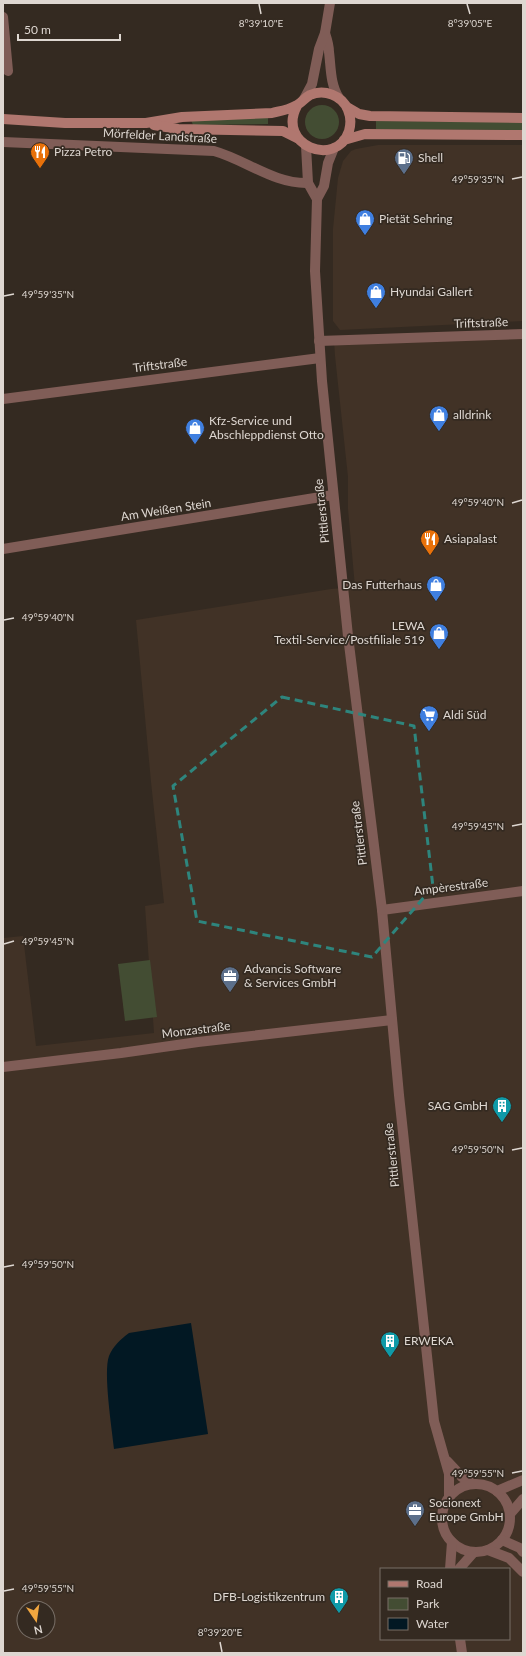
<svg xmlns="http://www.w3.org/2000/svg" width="526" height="1656" font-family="Lato,sans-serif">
<rect width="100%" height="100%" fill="#342a21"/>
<!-- built -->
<g fill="#413226" fill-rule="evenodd">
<path d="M378 145H523V321L340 330 333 321V229L338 178 343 161 351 151 356 149Z"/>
<path d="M523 334V1653H3V938L23 936 36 1046 154 1033 145 906 164 903 151 782 136 620 331 589 355 587 348 509V477L335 356 334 340ZM381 1569H509V1639H381ZM24 1608H48V1632H24Z"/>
</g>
<!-- green -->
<g fill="#434d33">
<circle cx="322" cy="122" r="17"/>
<path d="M268 117V124L193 125 191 120Z"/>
<path d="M376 121 523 122V130L376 129Z"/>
<path d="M150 960 157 1017 125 1021 118 964Z"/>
</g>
<!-- water -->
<path fill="#021823" d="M191 1323 208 1434 114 1449C112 1429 103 1372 109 1356 113 1346 121 1339 129 1333Z"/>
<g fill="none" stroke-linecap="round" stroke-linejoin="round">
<!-- minor -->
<g stroke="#805d57" stroke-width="10">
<path d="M3 17 8 71"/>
<path d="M325 33C327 39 329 45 329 52 331 67 330 84 339 98"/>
<path d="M304 99 312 84 319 49 325 33 330 3"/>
<path d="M3 142 214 151C246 160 274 184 308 183"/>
<path d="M306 146 308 183 317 199"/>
<path d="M334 148 328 163 324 186 317 199 315 271 322 381 348 636 382 910 399 1095 434 1421 449 1474V1498"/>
<path d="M319 341 523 334"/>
<path d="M3 399 320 358"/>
<path d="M3 549 333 495"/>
<path d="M382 910 523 891"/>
<path d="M3 1067 121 1053 198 1042 392 1020"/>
<path d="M447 1461 462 1477 473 1484"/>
<circle cx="476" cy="1518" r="34"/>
<path d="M497 1491 523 1480"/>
<path d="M510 1514 523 1499"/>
<path d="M502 1540 520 1548 523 1552"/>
<path d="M488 1550 509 1558 523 1572"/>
<path d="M450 1569 452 1542"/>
<path d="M459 1569 474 1552"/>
<path d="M460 1639 462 1653"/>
</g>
<!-- secondary -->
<g stroke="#b0776f" stroke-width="10">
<path d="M347 107 359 114 370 116 523 118"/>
<path d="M3 119 65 123H146L182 117 272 113C280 111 288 110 295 106 301 104 304 98 310 95 324 89 342 95 348 110 351 117 351 124 349 131 336 169 276 145 297 106"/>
<path d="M154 125 178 129 283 131 297 138"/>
<path d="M344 140 365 134 523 135"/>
</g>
</g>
<!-- marked area -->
<path fill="none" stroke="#2e857d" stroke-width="3" stroke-dasharray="8 5" stroke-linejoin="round" d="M282 697 414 726 433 887 372 957 197 921 173 786Z"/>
<!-- ticks -->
<path fill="none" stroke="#ded7d1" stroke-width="1.5" d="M259 4 261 14M467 4 470 14M512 179 522 177M4 296 14 294M512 503 522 500M4 620 14 618M512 826 522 824M4 944 14 941M512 1150 522 1148M4 1267 14 1265M512 1473 522 1471M4 1591 14 1589M220 1642 222 1652"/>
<!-- icons -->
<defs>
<g id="restaurant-pin" transform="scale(1)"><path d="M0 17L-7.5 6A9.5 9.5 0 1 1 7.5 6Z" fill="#e8710a" stroke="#342a21"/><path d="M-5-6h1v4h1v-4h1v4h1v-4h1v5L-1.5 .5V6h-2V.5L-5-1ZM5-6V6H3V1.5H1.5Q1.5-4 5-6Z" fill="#fff"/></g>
<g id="fuel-pin" transform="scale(1)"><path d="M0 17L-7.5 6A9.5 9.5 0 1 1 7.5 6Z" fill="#5c6f8a" stroke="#342a21"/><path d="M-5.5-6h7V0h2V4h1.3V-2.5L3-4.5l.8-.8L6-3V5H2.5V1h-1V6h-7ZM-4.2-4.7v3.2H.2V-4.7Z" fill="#fff"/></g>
<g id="shop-pin" transform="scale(1)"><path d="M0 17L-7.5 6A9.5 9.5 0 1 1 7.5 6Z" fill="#3f7fe0" stroke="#342a21"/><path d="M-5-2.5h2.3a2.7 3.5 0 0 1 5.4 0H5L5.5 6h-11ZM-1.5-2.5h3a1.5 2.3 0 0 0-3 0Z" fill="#fff"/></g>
<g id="supermarket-pin" transform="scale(1)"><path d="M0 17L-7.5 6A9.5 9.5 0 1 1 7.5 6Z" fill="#3f7fe0" stroke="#342a21"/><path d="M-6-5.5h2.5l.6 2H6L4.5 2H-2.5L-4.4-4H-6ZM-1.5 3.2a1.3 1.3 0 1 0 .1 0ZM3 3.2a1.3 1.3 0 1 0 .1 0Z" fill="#fff"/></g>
<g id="office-pin" transform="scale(1)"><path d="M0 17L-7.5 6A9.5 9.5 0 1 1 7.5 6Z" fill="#5c6f8a" stroke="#342a21"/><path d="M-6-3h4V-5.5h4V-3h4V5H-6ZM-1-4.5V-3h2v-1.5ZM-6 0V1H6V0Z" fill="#fff"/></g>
<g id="building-pin" transform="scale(1)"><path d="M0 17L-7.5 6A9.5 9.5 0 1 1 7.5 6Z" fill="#0f9aa8" stroke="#342a21"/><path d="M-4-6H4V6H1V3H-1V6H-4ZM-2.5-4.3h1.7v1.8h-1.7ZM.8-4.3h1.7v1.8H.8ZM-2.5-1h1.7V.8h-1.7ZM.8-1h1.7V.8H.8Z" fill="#fff"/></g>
</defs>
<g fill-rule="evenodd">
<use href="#restaurant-pin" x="40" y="152"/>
<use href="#fuel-pin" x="404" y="158"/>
<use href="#shop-pin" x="365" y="219"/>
<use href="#shop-pin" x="376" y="292"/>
<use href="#shop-pin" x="439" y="415"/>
<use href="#shop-pin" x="195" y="428"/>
<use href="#restaurant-pin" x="430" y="539"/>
<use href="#shop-pin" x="436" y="585"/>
<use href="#shop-pin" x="439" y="633"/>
<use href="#supermarket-pin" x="429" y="715"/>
<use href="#office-pin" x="230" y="976"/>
<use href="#building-pin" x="502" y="1106"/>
<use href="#building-pin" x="390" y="1341"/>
<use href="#office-pin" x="415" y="1510"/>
<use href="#building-pin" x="339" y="1597"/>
</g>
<g text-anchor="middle" stroke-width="3.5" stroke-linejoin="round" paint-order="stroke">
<!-- street labels -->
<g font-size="12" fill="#ded7d1" stroke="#342a21">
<text transform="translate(160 136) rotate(3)" y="4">Mörfelder Landstraße</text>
<text transform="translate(481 323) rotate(-2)" y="4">Triftstraße</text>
<text transform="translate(160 365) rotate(-7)" y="4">Triftstraße</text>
<text transform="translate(166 510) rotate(-9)" y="4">Am Weißen Stein</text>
<text transform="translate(322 511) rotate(-96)" y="4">Pittlerstraße</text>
<text transform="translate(359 833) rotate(-97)" y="4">Pittlerstraße</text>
<text transform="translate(451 887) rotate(-7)" y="4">Ampèrestraße</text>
<text transform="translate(196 1030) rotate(-7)" y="4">Monzastraße</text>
<text transform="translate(392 1155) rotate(-96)" y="4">Pittlerstraße</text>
</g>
<!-- poi labels -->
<g font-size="12" fill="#ded7d1" stroke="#342a21" text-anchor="start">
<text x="54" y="156">Pizza Petro</text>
<text x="418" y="162">Shell</text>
<text x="379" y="223">Pietät Sehring</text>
<text x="390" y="296">Hyundai Gallert</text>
<text x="453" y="419">alldrink</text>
<text x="209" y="425">Kfz-Service und<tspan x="209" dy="14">Abschleppdienst Otto</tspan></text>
<text x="444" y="543">Asiapalast</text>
<text x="422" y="589" text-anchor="end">Das Futterhaus</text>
<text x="425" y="630" text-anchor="end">LEWA<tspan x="425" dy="14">Textil-Service/Postfiliale 519</tspan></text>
<text x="443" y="719">Aldi Süd</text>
<text x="244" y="973">Advancis Software<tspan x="244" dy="14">&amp; Services GmbH</tspan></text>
<text x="488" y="1110" text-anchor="end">SAG GmbH</text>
<text x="404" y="1345">ERWEKA</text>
<text x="429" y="1507">Socionext<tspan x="429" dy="14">Europe GmbH</tspan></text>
<text x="325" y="1601" text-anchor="end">DFB-Logistikzentrum</text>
</g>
</g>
<g font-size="10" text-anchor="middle" fill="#ded7d1" stroke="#342a21" stroke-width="3.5" stroke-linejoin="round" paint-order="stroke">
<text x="261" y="27">8°39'10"E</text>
<text x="470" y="27">8°39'05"E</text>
<text x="478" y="183">49°59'35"N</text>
<text x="48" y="298">49°59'35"N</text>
<text x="478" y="506">49°59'40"N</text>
<text x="48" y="621">49°59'40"N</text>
<text x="478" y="830">49°59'45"N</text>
<text x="48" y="945">49°59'45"N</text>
<text x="478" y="1153">49°59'50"N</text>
<text x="48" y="1268">49°59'50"N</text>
<text x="478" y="1477">49°59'55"N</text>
<text x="48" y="1592">49°59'55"N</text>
<text x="220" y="1636">8°39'20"E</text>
</g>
<!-- border -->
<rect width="526" height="1656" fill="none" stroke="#ded7d1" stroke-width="8"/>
<!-- legend -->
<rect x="380" y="1568" width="130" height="72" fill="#342a21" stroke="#786f67"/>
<rect x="388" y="1581" width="20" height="6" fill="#b0776f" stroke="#786f67"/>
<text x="416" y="1588" font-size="12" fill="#ded7d1">Road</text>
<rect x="388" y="1598" width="20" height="12" fill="#434d33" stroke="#786f67"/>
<text x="416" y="1608" font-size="12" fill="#ded7d1">Park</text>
<rect x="388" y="1618" width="20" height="12" fill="#021823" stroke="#786f67"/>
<text x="416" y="1628" font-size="12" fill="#ded7d1">Water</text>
<!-- north arrow -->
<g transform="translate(36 1620) rotate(167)"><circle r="19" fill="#342a21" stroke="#786f67"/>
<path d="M0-3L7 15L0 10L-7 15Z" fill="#f1a63f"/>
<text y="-6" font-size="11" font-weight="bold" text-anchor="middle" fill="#ded7d1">N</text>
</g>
<!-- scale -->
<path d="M18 34v6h102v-6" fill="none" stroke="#ded7d1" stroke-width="2"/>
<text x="24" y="34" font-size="12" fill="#ded7d1" stroke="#342a21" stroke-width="3" paint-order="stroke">50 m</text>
</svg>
